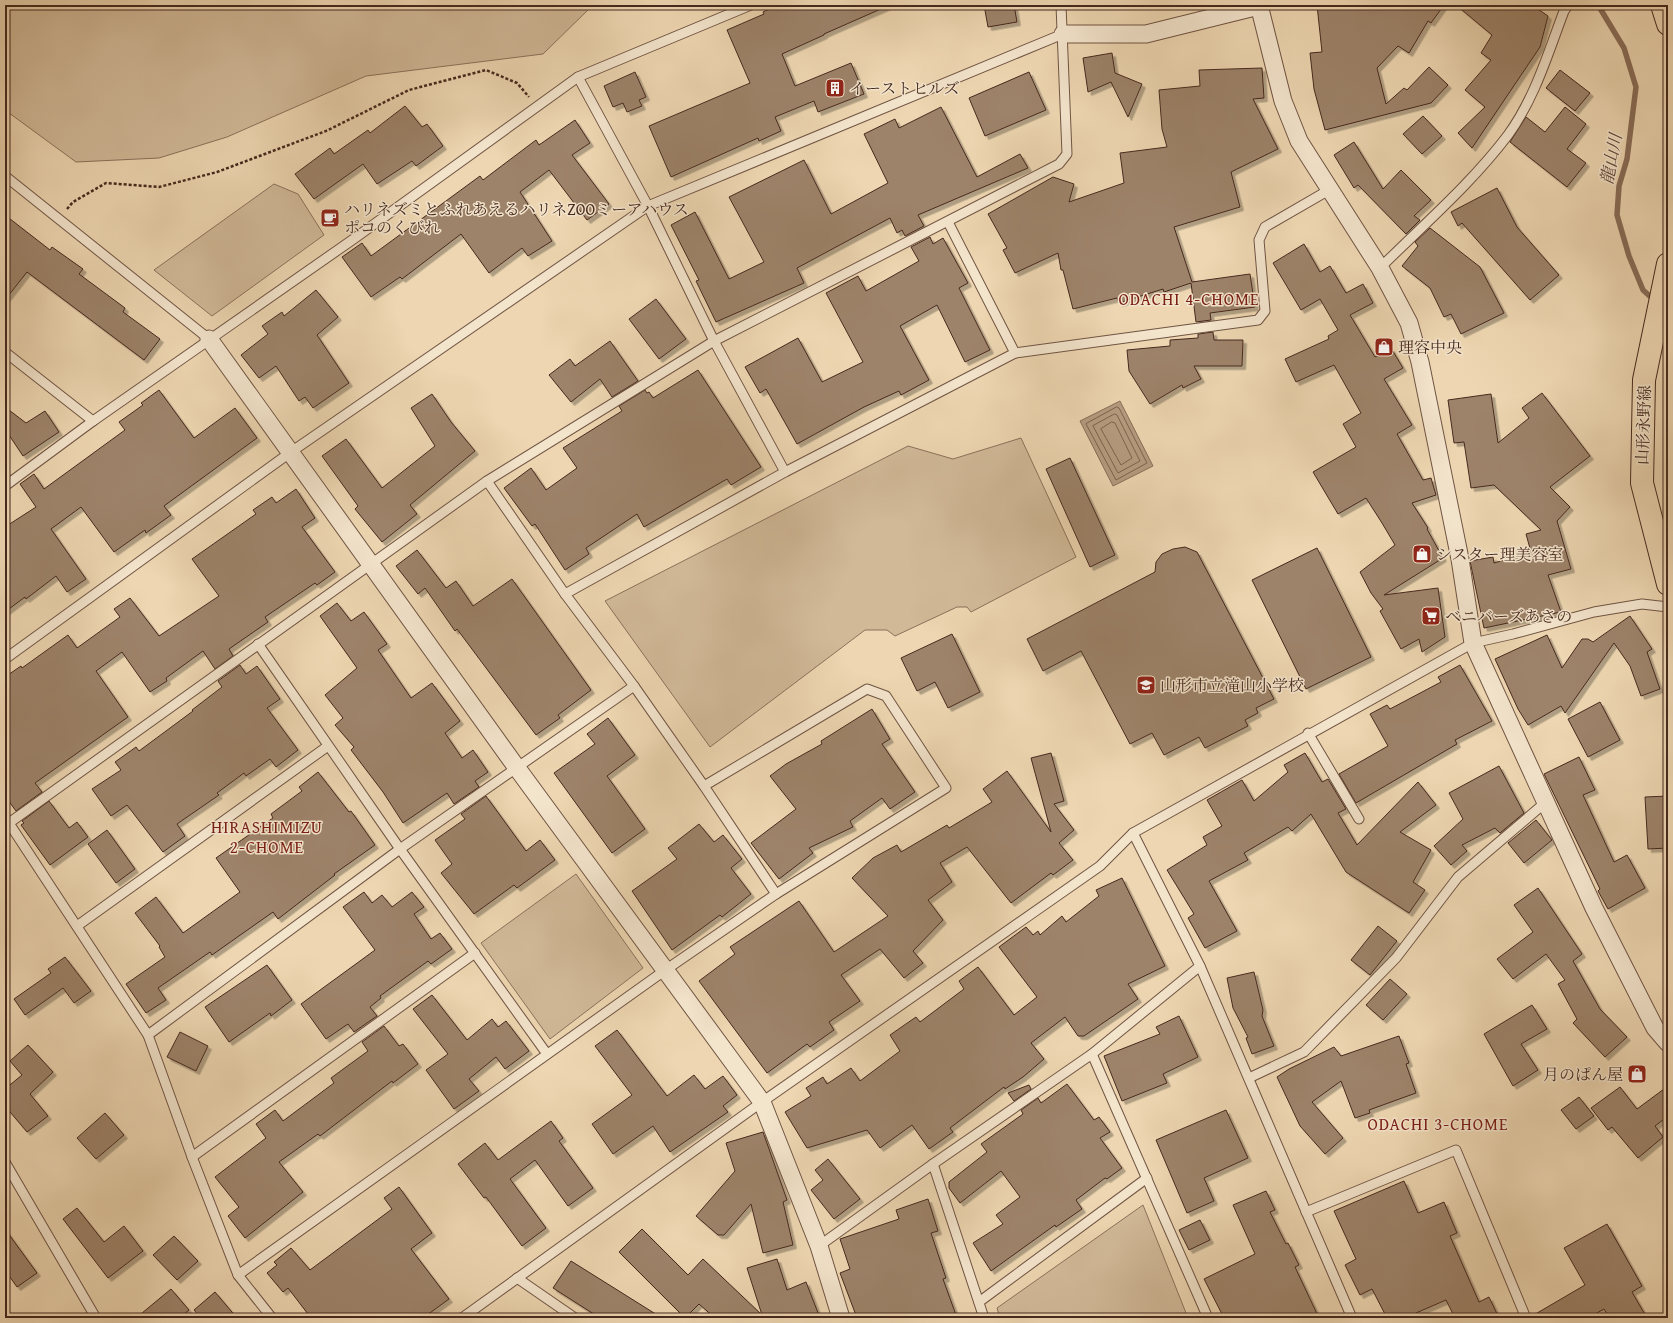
<svg xmlns="http://www.w3.org/2000/svg" width="1673" height="1323" font-family="'Gentium Book Plus','Noto Serif JP',serif">
<defs>
<filter id="shadow"><feDropShadow dx="3.5" dy="3.5" stdDeviation="0" flood-color="#0004"/></filter>
</defs>
<rect width="100%" height="100%" fill="#edd6b1"/>
<filter id="stains"><feTurbulence type="fractalNoise" baseFrequency=".005" numOctaves="4"/><feColorMatrix values="0 0 0 0 .2 0 0 0 0 .09 0 0 0 0 .02 0 0 0 .5 -.17"/></filter>
<radialGradient id="worn" r=".72"><stop offset=".6" stop-color="#630" stop-opacity="0"/><stop offset="1" stop-color="#630" stop-opacity=".3"/></radialGradient>
<!-- green -->
<g fill="#d1b998" stroke="#8c715b">
<path d="M5 5H593L543 54 366 76 227 137 159 158 76 162 5 110Z"/>
<path d="M274 184 298 194 324 235 212 316 154 270Z"/>
<path d="M1021 438 1076 557 971 612 967 607H957L895 636 887 630H865L710 747 605 601 908 446 953 459Z"/>
<path d="M576 874 643 968 550 1039 481 943Z"/>
<path d="M1143 1205 1188 1318H1000L997 1308Z"/>
</g>
<!-- water -->
<path fill="#b59b7f" stroke="#896d58" d="M1120 401 1153 466 1113 486 1080 421Z"/>
<g fill="none" stroke-linecap="round" stroke-linejoin="round">
<!-- shore -->
<g stroke="#7e624e" stroke-width="1">
<path d="M1117 407 1119 408 1147 463 1116 480 1086 424Z"/>
<path d="M1115 414 1117 415 1140 461 1118 473 1093 426Z"/>
<path d="M1112 422 1115 423 1132 458 1121 465 1101 429Z"/>
</g>
<!-- stream -->
<path stroke="#896d58" stroke-width="5.5" d="M1598 5 1624 48 1636 87 1627 159 1619 186 1617 215 1629 256 1643 290 1654 300"/>
</g>
<!-- building -->
<g fill="#9d836a" stroke="#47291e" filter="url(#shadow)">
<path d="M777 5H890L824 34V35L782 54 795 86 851 63 864 94 818 112 814 101 775 117 781 131 759 141 758 138 671 177 649 126 750 83 727 30 764 14 763 12Z"/>
<path d="M984 5H1014L1017 22 988 27Z"/>
<path d="M1317 5H1444L1431 23 1428 21 1409 53 1398 46 1377 68 1386 104 1404 88 1407 90 1429 67 1448 85 1431 103 1325 130 1314 89 1310 53 1322 52Z"/>
<path d="M1456 5H1532L1548 16 1540 47 1472 148 1458 133 1485 107 1465 90 1491 60 1481 53 1492 35Z"/>
<path d="M1112 53 1115 73 1142 84 1128 117 1111 82 1088 92 1083 58Z"/>
<path d="M1262 68 1264 98 1253 99 1278 149 1231 172 1240 207 1174 227 1192 282 1250 274 1255 307 1210 313 1211 320 1196 322 1191 283 1164 292 1163 289 1119 303 1117 298 1073 309 1063 270H1061L1058 253 1015 273 1003 250 1007 248 988 214 1053 177 1074 184 1069 202 1124 183 1120 153 1167 147 1162 129 1159 90 1200 86 1199 70Z"/>
<path d="M1560 70 1590 93 1575 111 1546 88Z"/>
<path d="M635 72 646 97 639 100 642 106 627 112 623 103 613 107 604 86Z"/>
<path d="M1029 72 1046 110 985 136 969 98Z"/>
<path d="M405 106 422 127 427 124 443 146 416 166 412 161 377 184 363 164 314 199 295 174 330 148 334 154 368 130 370 133Z"/>
<path d="M941 107 977 177 1020 154 1028 168 918 215 924 226 905 236 902 230 897 233 890 218 797 268 804 283 716 322 696 281 699 280 671 225 695 212 729 279 764 262 729 197 804 160 831 214 888 183 864 134 895 119 899 128Z"/>
<path d="M1565 107 1586 124 1567 149 1586 163 1567 187 1510 142 1526 117 1545 132Z"/>
<path d="M1423 116 1442 136 1422 154 1403 134Z"/>
<path d="M575 120 590 143 572 155 609 204 587 220 549 170 520 192 552 241 528 256 522 248 489 273 461 234 402 279 400 277 371 297 342 257 362 243 371 256 480 176 483 180 536 140 539 145Z"/>
<path d="M1354 142 1383 189 1401 170 1431 200 1414 216 1420 220 1406 234 1358 185 1354 188 1334 155Z"/>
<path d="M1497 188 1517 227 1559 275 1530 300 1462 223 1458 226 1451 212Z"/>
<path d="M5 215 50 250 52 247 83 269 79 274 125 308 123 312 160 339 144 360 27 272 5 300Z"/>
<path d="M1430 228 1480 267 1504 313 1461 334 1451 314 1444 317 1430 288 1402 266 1418 246 1415 242Z"/>
<path d="M930 237 933 244 943 238 968 283 959 288 990 350 965 362 937 305 900 326 929 380 901 395 899 391 864 407 797 444 766 389 760 393 745 367 798 338 822 382 863 362 826 293 858 276 866 291 919 261 911 247Z"/>
<path d="M1304 244 1320 272 1330 266 1346 293 1363 284 1373 303 1350 315 1375 357 1391 348 1403 368 1384 379 1412 425 1397 434 1423 480 1431 478 1436 495 1412 503 1428 528 1427 529 1443 558 1384 595 1438 588 1445 637 1422 652 1419 639 1401 649 1380 611 1383 609 1371 593 1360 572 1395 545 1382 523 1366 498 1338 514 1313 472 1356 447 1343 424 1361 413 1334 365 1296 382 1285 359 1329 339 1328 336 1338 330 1320 299 1301 310 1273 263Z"/>
<path d="M316 290 338 317 317 335 349 383 313 408 305 397 299 401 276 366 259 378 241 355 268 334 262 326 282 312 284 316Z"/>
<path d="M656 299 686 339 659 359 629 319Z"/>
<path d="M1213 332 1214 340H1243L1242 366H1194L1201 379 1183 388 1182 385 1150 404 1129 371 1127 350 1170 346V340L1198 338V334Z"/>
<path d="M610 341 638 381 612 397 600 379 571 402 549 375 570 359 575 366Z"/>
<path d="M698 370 761 467 731 485 727 479 644 527 637 514 586 548 589 554 565 570 535 524 532 526 504 488 531 468 546 490 577 468 563 448 622 411 619 406 645 390 647 393 649 392 653 398Z"/>
<path d="M159 390 194 438 235 408 257 438 164 506 171 515 146 533 145 530 114 552 81 507 51 529 86 579 67 592 56 576 26 599 25 597 5 612V527L36 507 20 484 34 474 44 489 125 430 119 422 143 405 141 403Z"/>
<path d="M1542 393 1590 456 1550 487 1570 507 1557 521 1571 569 1548 575 1561 612 1484 628 1470 561 1493 557 1494 563 1531 552 1526 534 1541 530 1494 485 1471 488 1464 442 1454 443 1448 400 1491 394 1498 443 1529 418 1522 408Z"/>
<path d="M432 394 451 422 475 451 410 505 417 514 382 542 355 509 358 506 322 456 346 439 382 488 435 446 411 408Z"/>
<path d="M5 407 26 423 45 411 59 432 23 456 5 429Z"/>
<path d="M1070 458 1115 555 1090 567 1046 469Z"/>
<path d="M296 489 315 518 302 527 335 572 317 585 315 583 265 617 268 622 229 649 233 656 215 669 203 651 166 678 167 681 150 692 122 652 96 671 128 717 35 783 42 792 16 811 5 796V677L21 666 22 668 68 635 77 648 120 617 114 609 130 598 159 636 219 596 192 559 256 514 253 510 272 497 276 503Z"/>
<path d="M1185 547 1197 552 1274 699 1256 708 1258 713 1245 720 1248 726 1205 748 1199 737 1164 755 1152 733 1130 744 1081 651 1043 671 1027 639 1155 572 1156 562 1162 554 1173 549Z"/>
<path d="M1317 548 1371 657 1306 689 1252 580Z"/>
<path d="M417 550 446 588 456 581 473 606 512 579 591 690 558 715 560 718 536 735 457 629 455 631 425 588 418 594 396 566Z"/>
<path d="M337 603 351 621 364 612 387 644 378 650 411 698 432 683 460 721 445 733 462 758 473 750 488 772 475 781 479 787 454 804 447 793 403 823 383 792 351 750 354 747 335 725 343 718 325 695 357 668 320 616Z"/>
<path d="M1630 616 1652 649 1647 652 1660 689 1641 696 1630 666 1614 643 1565 713 1561 706 1528 725 1518 709 1495 659 1547 635 1562 668 1582 639H1588L1593 642Z"/>
<path d="M952 634 980 692 948 708 935 682 917 691 901 658Z"/>
<path d="M240 665 246 674 257 666 280 699 267 708 298 750 276 767 270 759 246 776 244 773 217 793 219 795 177 824 185 836 163 852 127 805 111 816 92 789 121 770 115 762 136 747 139 751 193 711 192 710 222 687 218 681Z"/>
<path d="M1460 665 1492 721 1455 740 1457 744 1356 803 1339 774 1388 746 1370 714 1387 705 1390 709 1441 682 1438 677Z"/>
<path d="M1600 702 1620 740 1588 757 1568 719Z"/>
<path d="M872 709 890 739 882 744 915 792 890 809 882 798 850 821 853 827 809 848 813 853 779 879 751 843 796 809 770 776 786 764 822 744 821 741Z"/>
<path d="M608 718 635 755 607 776 645 829 612 853 554 773 595 744 587 734Z"/>
<path d="M1051 753 1064 801 1054 804 1074 830 1059 843 1073 860 1053 875 1051 873 1011 903 967 847 940 863 952 882 928 900 943 920 913 951 923 963 904 978 880 949 841 975 860 1001 829 1022 834 1030 810 1047 807 1044 767 1073 699 981 735 954 730 947 799 901 834 952 888 916 852 878 873 858 897 845 901 852 947 825 949 828 992 802 983 789 1007 771 1051 832 1031 758Z"/>
<path d="M1305 753 1322 782 1328 779 1346 809 1338 813 1357 845 1418 782 1436 805 1400 832 1431 850 1413 882 1425 890 1409 913 1346 872 1311 814 1292 831 1288 827 1244 853 1248 860 1209 881 1237 931 1205 948 1188 918 1194 914 1167 870 1207 845 1203 837 1222 826 1207 800 1242 780 1254 801 1288 772 1284 765Z"/>
<path d="M1579 757 1595 790 1583 795 1614 862 1627 855 1645 888 1608 909 1598 891 1600 889 1544 774Z"/>
<path d="M1499 766 1524 813 1500 833 1495 828 1462 845 1467 851 1451 865 1434 846 1463 819 1449 793Z"/>
<path d="M318 772 349 812 351 811 375 845 334 874 335 875 278 919 273 912 212 955 210 952 158 988 166 1000 146 1013 126 984 165 957 159 947 160 946 135 913 156 897 183 933 240 892 216 858 273 818 271 814 302 791 299 787Z"/>
<path d="M486 796 526 851 540 840 555 860 517 888 514 885 474 914 441 873 452 864 435 840 465 819 461 814Z"/>
<path d="M1668 796V848L1648 849 1645 797Z"/>
<path d="M49 801 69 828 77 822 88 837 50 865 21 825 24 823 22 821Z"/>
<path d="M1536 820 1552 840 1524 863 1508 843Z"/>
<path d="M699 824 714 842 723 835 742 859 731 868 751 894 722 917 720 915 672 950 632 891 677 859 668 848Z"/>
<path d="M107 830 135 869 116 883 88 844Z"/>
<path d="M1122 878 1165 966 1128 984 1138 999 1084 1036H1078L1065 1017 1031 1043 1044 1059 1023 1077 1005 1089 1004 1087 950 1128 953 1132 929 1149 912 1125 880 1148 867 1130 807 1148 785 1112 811 1096 806 1088 823 1077 827 1084 851 1068 860 1081 900 1051 890 1035 916 1017 920 1022 964 989 959 981 978 967 1014 1015 1037 997 999 947 1026 927 1033 935 1038 931 1040 935 1062 916 1066 922 1099 896 1096 890Z"/>
<path d="M1538 888 1582 954 1573 961 1600 1009 1627 1037 1605 1057 1573 1023 1577 1019 1558 984 1565 980 1546 954 1513 979 1497 959 1533 932 1514 905Z"/>
<path d="M364 892 372 903 382 895 392 907 412 892 424 907 414 914 431 939 440 933 452 949 431 964 428 961 380 996 381 998 370 1007 377 1016 354 1032 348 1024 326 1039 301 1004 375 950 343 907Z"/>
<path d="M1378 926 1397 941 1370 975 1351 960Z"/>
<path d="M65 957 91 991 74 1003 63 988 25 1015 14 999 51 973 48 969Z"/>
<path d="M267 965 292 1000 271 1016 270 1013 229 1042 205 1007Z"/>
<path d="M1254 972 1263 1010 1262 1016 1274 1046 1252 1054 1246 1038 1248 1037 1233 1008 1227 978Z"/>
<path d="M1390 979 1407 994 1383 1020 1366 1005Z"/>
<path d="M432 995 467 1040 492 1019 498 1027 506 1021 529 1051 505 1069 496 1057 469 1079 479 1091 454 1109 426 1070 448 1054 413 1009Z"/>
<path d="M1532 1005 1547 1029 1521 1044 1538 1070 1513 1086 1484 1034Z"/>
<path d="M1179 1016 1198 1057 1163 1074 1167 1083 1122 1101 1104 1056 1160 1034 1156 1027Z"/>
<path d="M384 1026 399 1046 403 1044 418 1064 393 1083 392 1081 320 1136 318 1134 279 1162 303 1192 245 1238 228 1216 239 1207 215 1177 266 1138 256 1124 275 1110 283 1121 334 1083 331 1078 368 1051 362 1042Z"/>
<path d="M617 1030 667 1096 694 1075 705 1089 723 1076 737 1095 723 1106 728 1112 670 1152 653 1126 613 1154 592 1124 632 1095 595 1046Z"/>
<path d="M180 1032 208 1046 196 1071 167 1057Z"/>
<path d="M1399 1036 1409 1063 1406 1064 1416 1093 1369 1110 1370 1113 1355 1118 1341 1081 1312 1102 1343 1138 1325 1154 1300 1126 1277 1077 1289 1069 1334 1047 1341 1056Z"/>
<path d="M28 1045 53 1072 30 1094 48 1116 27 1132 5 1106V1089L22 1075 10 1061Z"/>
<path d="M1067 1084 1094 1120 1099 1117 1110 1132 1100 1138 1122 1168 1107 1179 1105 1178 1076 1200 1082 1209 1056 1227 1055 1225 991 1271 973 1243 1003 1224 996 1215 1020 1197 1001 1171 960 1203 949 1188V1182L987 1152 981 1144 1023 1114 1021 1110 1038 1098 1041 1103Z"/>
<path d="M1029 1085 1031 1089 1014 1101 1008 1093Z"/>
<path d="M1668 1086V1116L1655 1126 1663 1137 1638 1158 1612 1127 1608 1130 1591 1108 1620 1087 1637 1109Z"/>
<path d="M1579 1097 1594 1116 1576 1129 1561 1110Z"/>
<path d="M1226 1110 1248 1158 1204 1178 1214 1201 1187 1213 1156 1140Z"/>
<path d="M105 1113 124 1135 96 1159 77 1138Z"/>
<path d="M551 1121 563 1138 559 1141 593 1188 568 1206 535 1160 510 1179 546 1228 522 1246 486 1197 484 1198 458 1164 485 1143 498 1160Z"/>
<path d="M763 1132 787 1200 783 1202 793 1245 763 1253 751 1204 724 1235H718L696 1216 735 1171 726 1143Z"/>
<path d="M828 1159 860 1199 834 1219 811 1190 823 1180 815 1170Z"/>
<path d="M1404 1181 1418 1213 1444 1202 1457 1233 1450 1236 1479 1302 1489 1297 1499 1318H1443L1453 1314 1446 1300 1416 1313 1419 1318H1387L1372 1289 1360 1295 1345 1265 1356 1259 1334 1211Z"/>
<path d="M399 1187 432 1233 411 1249 449 1299 423 1318H311L288 1288 283 1292 267 1273 277 1265 274 1262 291 1248 310 1270 392 1209 384 1198Z"/>
<path d="M1266 1191 1275 1210 1270 1212 1286 1244 1288 1243 1299 1265 1295 1267 1319 1318H1224L1204 1279 1255 1254 1233 1205Z"/>
<path d="M928 1199 938 1231 931 1233 946 1278 943 1279 956 1315 948 1318H857L840 1273 850 1269 840 1239 899 1219 896 1210Z"/>
<path d="M77 1208 104 1242 124 1226 143 1251 108 1278 63 1219Z"/>
<path d="M1200 1220 1210 1240 1189 1250 1179 1230Z"/>
<path d="M1607 1224 1642 1286 1632 1292 1647 1318H1610L1604 1309 1588 1318H1532V1316L1585 1285 1564 1248Z"/>
<path d="M5 1229 37 1273 17 1287 5 1270Z"/>
<path d="M642 1229 688 1275 703 1259 762 1315 747 1268 777 1259 787 1290 806 1282 820 1318H715L699 1304 685 1318 619 1252Z"/>
<path d="M174 1236 198 1261 177 1280 153 1255Z"/>
<path d="M571 1261 662 1318H600L553 1288Z"/>
<path d="M171 1289 189 1310 179 1318H136Z"/>
<path d="M215 1292 237 1318H201L194 1310Z"/>
</g>
<g fill="none" stroke-linecap="round" stroke-linejoin="round">
<!-- service casing -->
<g stroke="#705443" stroke-width="11">
<g id="service">
<path d="M578 77 648 206 714 341 785 472"/>
<path d="M5 176 209 339"/>
<path d="M1380 268C1423 225 1471 184 1508 135 1535 98 1548 53 1564 11L1568 5"/>
<path d="M5 352 93 421"/>
<path d="M1015 353 1258 320 1265 311 1259 240 1265 227 1329 190"/>
<path d="M487 481 565 594 634 686 704 786 776 894"/>
<path d="M5 486 93 421 355 238 578 77 751 5"/>
<path d="M565 594 785 472 1015 353 948 222"/>
<path d="M258 644 400 849 547 1054"/>
<path d="M5 659 291 452 648 206 1063 34"/>
<path d="M1308 733 1359 819"/>
<path d="M5 817 148 1035 192 1157 238 1275 272 1318"/>
<path d="M9 823 487 481 714 341 1059 164 1067 154 1061 5"/>
<path d="M1133 833 1200 966 1352 1318"/>
<path d="M77 926 328 746"/>
<path d="M148 1035 400 849 634 686"/>
<path d="M1092 1054 1208 1318"/>
<path d="M1249 1078 1304 1052 1396 958 1458 877 1546 802"/>
<path d="M192 1157 475 953"/>
<path d="M5 1162 96 1318"/>
<path d="M933 1164 984 1318"/>
<path d="M1306 1212 1456 1150 1526 1318"/>
<path d="M819 1246 933 1164 1092 1054 1200 966"/>
<path d="M238 1275 664 971 776 894 946 788 886 696 867 689 704 786"/>
<path d="M517 1278 575 1318"/>
<path d="M979 1302 1147 1178"/>
<path d="M462 1318 762 1102 1100 866 1133 833 1473 643 1513 634 1594 612 1642 604 1668 607"/>
</g>
</g>
<!-- minor casing -->
<g stroke="#705443" stroke-width="19">
<g id="minor">
<path d="M1259 5 1283 101 1299 141 1380 268 1409 323 1420 362 1460 559 1473 643 1594 908 1655 1028 1668 1043"/>
<path d="M1063 34H1146L1259 6"/>
<path d="M209 339 517 768 762 1102 819 1246 841 1318"/>
</g>
</g>
<!-- primary casing -->
<g stroke="#47291e" stroke-width="24">
<g id="primary">
<path d="M1662 5 1668 24"/>
<path d="M1668 264 1644 380 1642 483 1668 584"/>
</g>
</g>
<!-- path -->
<g stroke="#47291e" stroke-width="2.5" stroke-dasharray="3 2" stroke-linecap="butt">
<path d="M67 209 73 202 106 183 159 187 217 172 326 131 409 90 486 70 517 83 529 97"/>
<path d="M700 1317 701 1318"/>
</g>
<!-- service -->
<use href="#service" stroke="#f3e4cc" stroke-width="9"/>
<!-- minor -->
<use href="#minor" stroke="#f3e4cc" stroke-width="17"/>
<!-- primary -->
<use href="#primary" stroke="#edd6b1" stroke-width="22"/>
</g>
<!-- icons -->
<defs>
<g id="building-square" transform="scale(1)"><rect x="-9" y="-9" width="18" height="18" rx="4" fill="#8f2418" stroke="#f3e4cc"/><path d="M-4-6H4V6H1V3H-1V6H-4ZM-2.5-4.3h1.7v1.8h-1.7ZM.8-4.3h1.7v1.8H.8ZM-2.5-1h1.7V.8h-1.7ZM.8-1h1.7V.8H.8Z" fill="#fff"/></g>
<g id="cafe-square" transform="scale(1)"><rect x="-9" y="-9" width="18" height="18" rx="4" fill="#8f2418" stroke="#f3e4cc"/><path d="M-5.5-4.5H6V0H3Q3 3.5 0 3.5H-2.5Q-5.5 3.5-5.5 0ZM3-3.2v2h1.7v-2ZM-6 4.5H4V6H-6Z" fill="#fff"/></g>
<g id="shop-square" transform="scale(1)"><rect x="-9" y="-9" width="18" height="18" rx="4" fill="#8f2418" stroke="#f3e4cc"/><path d="M-5-2.5h2.3a2.7 3.5 0 0 1 5.4 0H5L5.5 6h-11ZM-1.5-2.5h3a1.5 2.3 0 0 0-3 0Z" fill="#fff"/></g>
<g id="supermarket-square" transform="scale(1)"><rect x="-9" y="-9" width="18" height="18" rx="4" fill="#8f2418" stroke="#f3e4cc"/><path d="M-6-5.5h2.5l.6 2H6L4.5 2H-2.5L-4.4-4H-6ZM-1.5 3.2a1.3 1.3 0 1 0 .1 0ZM3 3.2a1.3 1.3 0 1 0 .1 0Z" fill="#fff"/></g>
<g id="school-square" transform="scale(1)"><rect x="-9" y="-9" width="18" height="18" rx="4" fill="#8f2418" stroke="#f3e4cc"/><path d="M0-5L7-2L0 1L-7-2ZM-4 1L0 2.5L4 1V4Q0 6-4 4Z" fill="#fff"/></g>
</defs>
<g fill-rule="evenodd">
<use href="#building-square" x="835" y="88"/>
<use href="#cafe-square" x="330" y="218"/>
<use href="#shop-square" x="1384" y="347"/>
<use href="#shop-square" x="1422" y="554"/>
<use href="#supermarket-square" x="1431" y="616"/>
<use href="#school-square" x="1146" y="685"/>
<use href="#shop-square" x="1637" y="1074"/>
</g>
<g text-anchor="middle" stroke-width="3" stroke-linejoin="round" paint-order="stroke">
<!-- poi labels -->
<g font-size="16" fill="#47291e" stroke="#f3e4cc" text-anchor="start">
<text x="849" y="94">イーストヒルズ</text>
<text x="344" y="215">ハリネズミとふれあえるハリネZOOミーアハウス<tspan x="344" dy="18">ポコのくびれ</tspan></text>
<text x="1398" y="353">理容中央</text>
<text x="1436" y="560">シスター理美容室</text>
<text x="1445" y="622">ベニバーズあさの</text>
<text x="1160" y="691">山形市立滝山小学校</text>
<text x="1623" y="1080" text-anchor="end">月のぱん屋</text>
</g>
<!-- street labels -->
<g font-size="16" fill="#47291e" stroke="#f3e4cc">
<text transform="translate(1643 425) rotate(-88)" y="6">山形永野線</text>
</g>
<!-- water labels -->
<g font-size="17" font-style="italic" fill="#624636" stroke="#f3e4cc">
<text transform="translate(1611 159) rotate(-79)" y="6">龍山川</text>
</g>
<!-- neighbourhood labels -->
<g font-size="17" letter-spacing="1" fill="#7a1f14" stroke="#f3e4cc">
<text x="1189" y="305">ODACHI 4-CHOME</text>
<text x="267" y="833">HIRASHIMIZU<tspan x="267" dy="20">2-CHOME</tspan></text>
<text x="1438" y="1130">ODACHI 3-CHOME</text>
</g>
</g>
<!-- margin -->
<rect width="1673" height="1323" fill="none" stroke="#edd6b1" stroke-width="20"/>
<rect x="6" y="6" width="1661" height="1311" fill="none" stroke="#47291e" stroke-width="2"/>
<rect x="10" y="10" width="1653" height="1303" fill="none" stroke="#47291e"/>
<rect width="100%" height="100%" filter="url(#stains)"/>
<rect width="100%" height="100%" fill="url(#worn)"/>
</svg>
